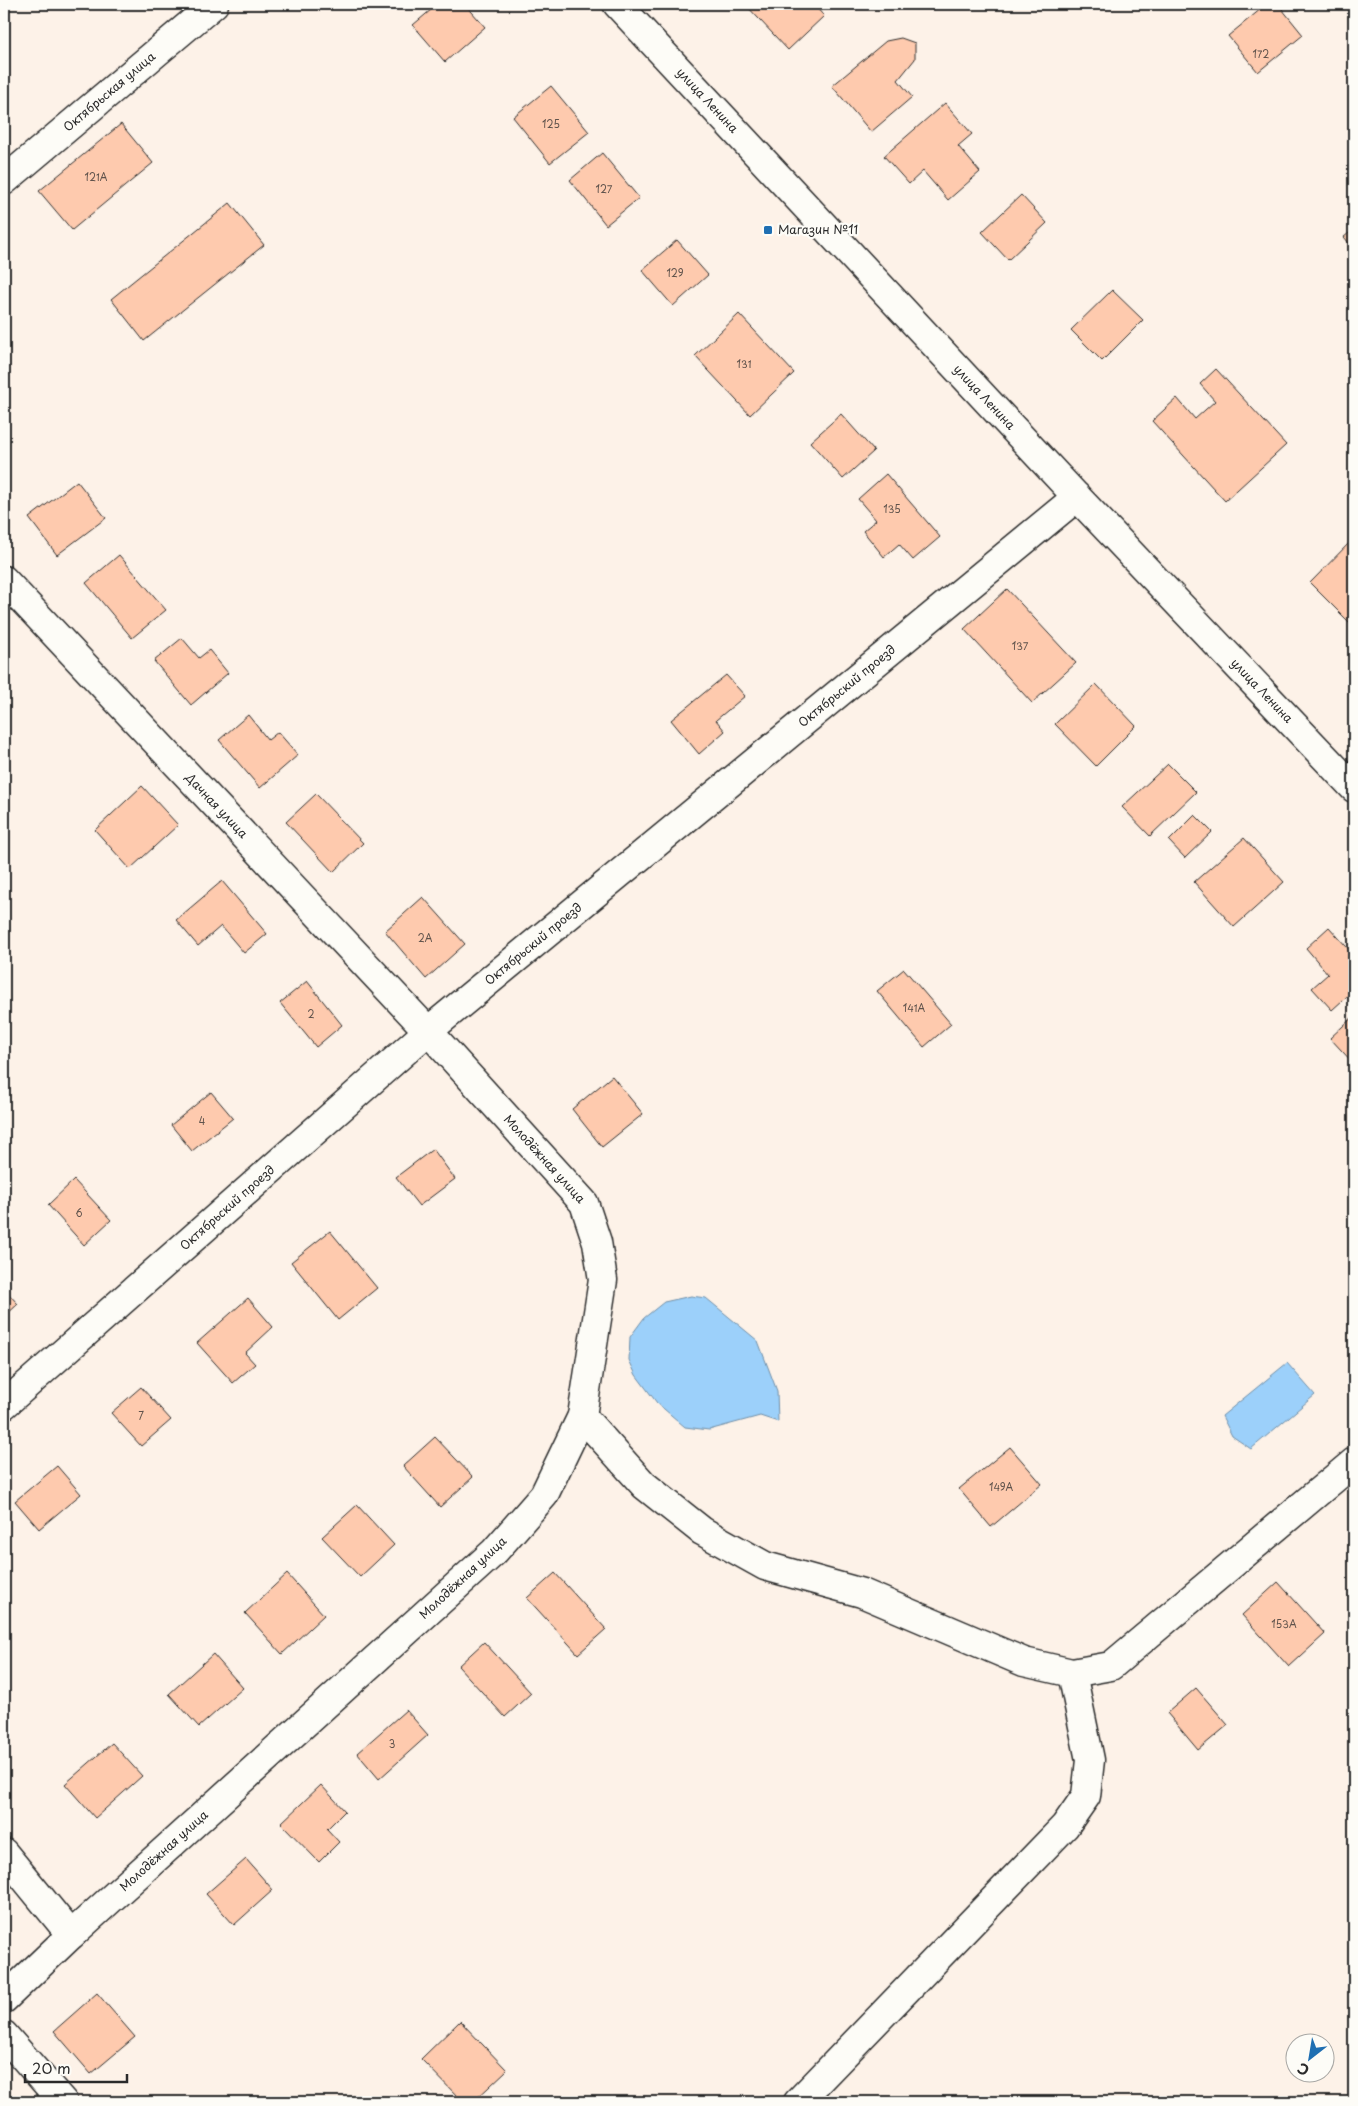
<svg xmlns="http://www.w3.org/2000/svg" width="1358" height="2106" font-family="'Playpen Sans',sans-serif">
<rect width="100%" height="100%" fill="#fdf2e8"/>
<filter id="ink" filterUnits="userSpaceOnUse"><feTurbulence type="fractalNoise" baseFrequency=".02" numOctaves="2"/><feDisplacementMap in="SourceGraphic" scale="10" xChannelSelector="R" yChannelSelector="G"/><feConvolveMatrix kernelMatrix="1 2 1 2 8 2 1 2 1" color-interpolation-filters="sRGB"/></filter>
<g filter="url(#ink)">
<!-- water -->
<g fill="#9cd0fa" stroke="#6f8ea7">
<path d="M691 1296 706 1298 758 1341 777 1391 778 1422 760 1416 709 1430 685 1427 657 1403 636 1375 629 1360 630 1337 644 1318 664 1302Z"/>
<path d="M1287 1363 1315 1395 1251 1449 1232 1436 1222 1416Z"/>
</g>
<!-- building -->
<g fill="#fecaae" stroke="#2b2b2b">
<path d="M438 4H465L485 27 445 62 413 25Z"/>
<path d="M745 4H813L824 16 788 50Z"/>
<path d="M1267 4H1278L1303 35 1258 72 1228 36Z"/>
<path d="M901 38 915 43V59L898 80 912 97 871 132 832 86 886 41Z"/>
<path d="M551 86 589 132 550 163 513 117Z"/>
<path d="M945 103 972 134 958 146 980 172 948 200 923 171 909 184 884 156Z"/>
<path d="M121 124 153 163 72 230 39 191Z"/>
<path d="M602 153 639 198 606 225 570 180Z"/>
<path d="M1021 195 1047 223 1008 260 982 232Z"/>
<path d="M230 203 264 245 144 341 111 299Z"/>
<path d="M1354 229V249L1344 237Z"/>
<path d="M677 240 708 275 673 306 642 270Z"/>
<path d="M1112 290 1143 320 1102 361 1071 330Z"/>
<path d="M739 314 794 373 750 415 695 356Z"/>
<path d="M1216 369 1286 445 1225 501 1152 421 1177 398 1195 419 1215 401 1200 384Z"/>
<path d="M841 414 874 451 843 479 810 442Z"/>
<path d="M886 474 940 537 913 560 899 544 884 557 863 531 876 520 858 499Z"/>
<path d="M77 481 106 518 57 555 29 518Z"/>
<path d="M1354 538V627L1310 583Z"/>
<path d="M119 555 166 610 132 638 86 583Z"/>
<path d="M1007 589 1076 663 1032 703 964 629Z"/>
<path d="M182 638 199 658 209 650 228 673 191 705 154 661Z"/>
<path d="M726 675 745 696 716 720 725 731 699 754 671 720Z"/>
<path d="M1096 684 1136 726 1096 766 1055 724Z"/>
<path d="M248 715 268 740 278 732 298 755 260 788 219 740Z"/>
<path d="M1168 764 1196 792 1150 836 1122 807Z"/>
<path d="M142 786 178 825 130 869 95 830Z"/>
<path d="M316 794 363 843 333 872 286 822Z"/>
<path d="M1195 815 1212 832 1185 858 1169 841Z"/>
<path d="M1244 838 1284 882 1234 927 1194 882Z"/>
<path d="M222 881 267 934 244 953 221 926 198 946 176 920Z"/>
<path d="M423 897 465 944 426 979 385 931Z"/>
<path d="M1329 927 1354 955V990L1332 1010 1312 988 1328 974 1306 948Z"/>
<path d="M904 969 951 1024 924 1047 877 991Z"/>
<path d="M307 981 342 1025 316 1047 280 1003Z"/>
<path d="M1354 1016V1064L1330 1038Z"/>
<path d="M612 1076 643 1114 602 1147 572 1109Z"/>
<path d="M211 1092 233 1118 192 1151 171 1125Z"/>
<path d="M433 1149 455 1179 419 1206 396 1177Z"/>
<path d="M74 1180 111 1220 84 1245 48 1205Z"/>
<path d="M330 1231 377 1288 338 1320 291 1262Z"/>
<path d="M4 1289 18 1304 4 1317Z"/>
<path d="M248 1298 273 1327 245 1353 255 1364 233 1383 197 1343Z"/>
<path d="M141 1387 171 1420 141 1446 111 1413Z"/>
<path d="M435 1437 473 1477 440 1507 403 1466Z"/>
<path d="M1010 1447 1042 1484 991 1527 959 1489Z"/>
<path d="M57 1466 81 1494 39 1529 15 1501Z"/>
<path d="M357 1505 394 1545 360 1577 322 1537Z"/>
<path d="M555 1573 606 1629 578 1654 527 1598Z"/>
<path d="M287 1574 324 1615 282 1654 245 1613Z"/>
<path d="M1278 1582 1325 1634 1289 1667 1242 1615Z"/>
<path d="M484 1642 531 1693 505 1717 458 1666Z"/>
<path d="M213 1654 243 1688 199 1727 169 1694Z"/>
<path d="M1196 1688 1228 1725 1198 1750 1167 1713Z"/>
<path d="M406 1710 428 1735 379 1779 357 1753Z"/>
<path d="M112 1743 142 1776 95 1818 65 1784Z"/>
<path d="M321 1785 345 1811 327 1829 339 1842 319 1862 281 1823Z"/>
<path d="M246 1859 273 1890 234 1925 206 1894Z"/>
<path d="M97 1993 135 2037 91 2074 54 2031Z"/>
<path d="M460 2021 507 2070 473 2102H463L421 2059Z"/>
</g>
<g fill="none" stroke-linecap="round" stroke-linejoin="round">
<!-- minor casing -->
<g stroke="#2b2b2b" stroke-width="31">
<g id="minor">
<path id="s1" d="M4 181 214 4"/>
<path id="s2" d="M4 580 428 1031 584 1203 597 1242 603 1280 582 1416 544 1495 494 1552 71 1935 4 1999"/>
<path id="s3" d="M4 1405 428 1031 1077 497"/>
<path d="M582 1416 644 1485 702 1531 765 1566 862 1593 1024 1662 1072 1673 1111 1666 1354 1462"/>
<path d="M4 1853 71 1935"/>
<path d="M4 2035 63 2102"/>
<path d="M798 2102 1065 1826 1086 1796 1090 1760 1072 1673"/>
</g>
</g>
<!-- secondary casing -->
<g stroke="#2b2b2b" stroke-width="31">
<g id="secondary">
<path id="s4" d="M617 4 1077 497 1354 788"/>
</g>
</g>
<!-- minor -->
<use href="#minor" stroke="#fdfcf7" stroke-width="28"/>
<!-- secondary -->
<use href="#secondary" stroke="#fdfcf7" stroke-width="28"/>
</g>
</g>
<!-- markers -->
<rect fill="#1f6fb2" stroke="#fdfcf7" stroke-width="2" x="763" y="225" width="10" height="10" rx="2.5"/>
<g text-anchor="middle" stroke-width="4.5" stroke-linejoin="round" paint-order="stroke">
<!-- number labels -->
<g font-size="10" fill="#60534c">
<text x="1261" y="58">172</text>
<text x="551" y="128">125</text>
<text x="96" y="181">121А</text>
<text x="604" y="193">127</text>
<text x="675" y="277">129</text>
<text x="744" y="368">131</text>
<text x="892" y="513">135</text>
<text x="1020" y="650">137</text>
<text x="425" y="942">2А</text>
<text x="914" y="1012">141А</text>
<text x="311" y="1018">2</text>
<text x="202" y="1125">4</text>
<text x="79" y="1217">6</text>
<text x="141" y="1420">7</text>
<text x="1001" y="1491">149А</text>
<text x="1284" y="1628">153А</text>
<text x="392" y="1748">3</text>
</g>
<!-- street labels -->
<g font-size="12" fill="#2b2b2b" stroke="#fdfcf7">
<text dy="4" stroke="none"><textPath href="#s1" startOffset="138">Октябрьская улица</textPath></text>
<text dy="4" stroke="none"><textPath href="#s4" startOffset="132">улица Ленина</textPath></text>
<text dy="4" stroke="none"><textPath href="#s4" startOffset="538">улица Ленина</textPath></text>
<text dy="4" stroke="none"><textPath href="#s3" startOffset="1108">Октябрьский проезд</textPath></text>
<text dy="4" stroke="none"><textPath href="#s4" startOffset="942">улица Ленина</textPath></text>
<text dy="4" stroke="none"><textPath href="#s2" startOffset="310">Дачная улица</textPath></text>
<text dy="4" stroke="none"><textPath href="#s3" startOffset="702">Октябрьский проезд</textPath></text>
<text dy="4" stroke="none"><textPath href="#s2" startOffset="792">Молодёжная улица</textPath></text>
<text dy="4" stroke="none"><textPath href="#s3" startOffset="298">Октябрьский проезд</textPath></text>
<text transform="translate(463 1578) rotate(-43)" y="4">Молодёжная улица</text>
<text transform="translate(164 1851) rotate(-42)" y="4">Молодёжная улица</text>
</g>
<!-- poi labels -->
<g font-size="12" fill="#2b2b2b" stroke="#fdfcf7" text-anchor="start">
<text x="778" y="234">Магазин №11</text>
</g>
</g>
<!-- margin -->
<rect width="1358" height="2106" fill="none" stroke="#fdfcf7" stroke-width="20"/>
<rect x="10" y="10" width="1338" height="2086" fill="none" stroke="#2b2b2b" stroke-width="2" filter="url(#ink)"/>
<!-- north arrow -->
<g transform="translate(1310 2058) rotate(211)"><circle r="24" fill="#fdfcf7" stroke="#a9a8a5"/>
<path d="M0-4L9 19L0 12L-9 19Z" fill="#1f6fb2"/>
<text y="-8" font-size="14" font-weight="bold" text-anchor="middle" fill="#2b2b2b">С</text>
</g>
<!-- scale -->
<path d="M25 2074v8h102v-8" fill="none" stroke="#2b2b2b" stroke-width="2.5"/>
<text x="32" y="2074" font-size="15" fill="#2b2b2b" stroke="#fdfcf7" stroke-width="4" paint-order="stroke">20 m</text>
</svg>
